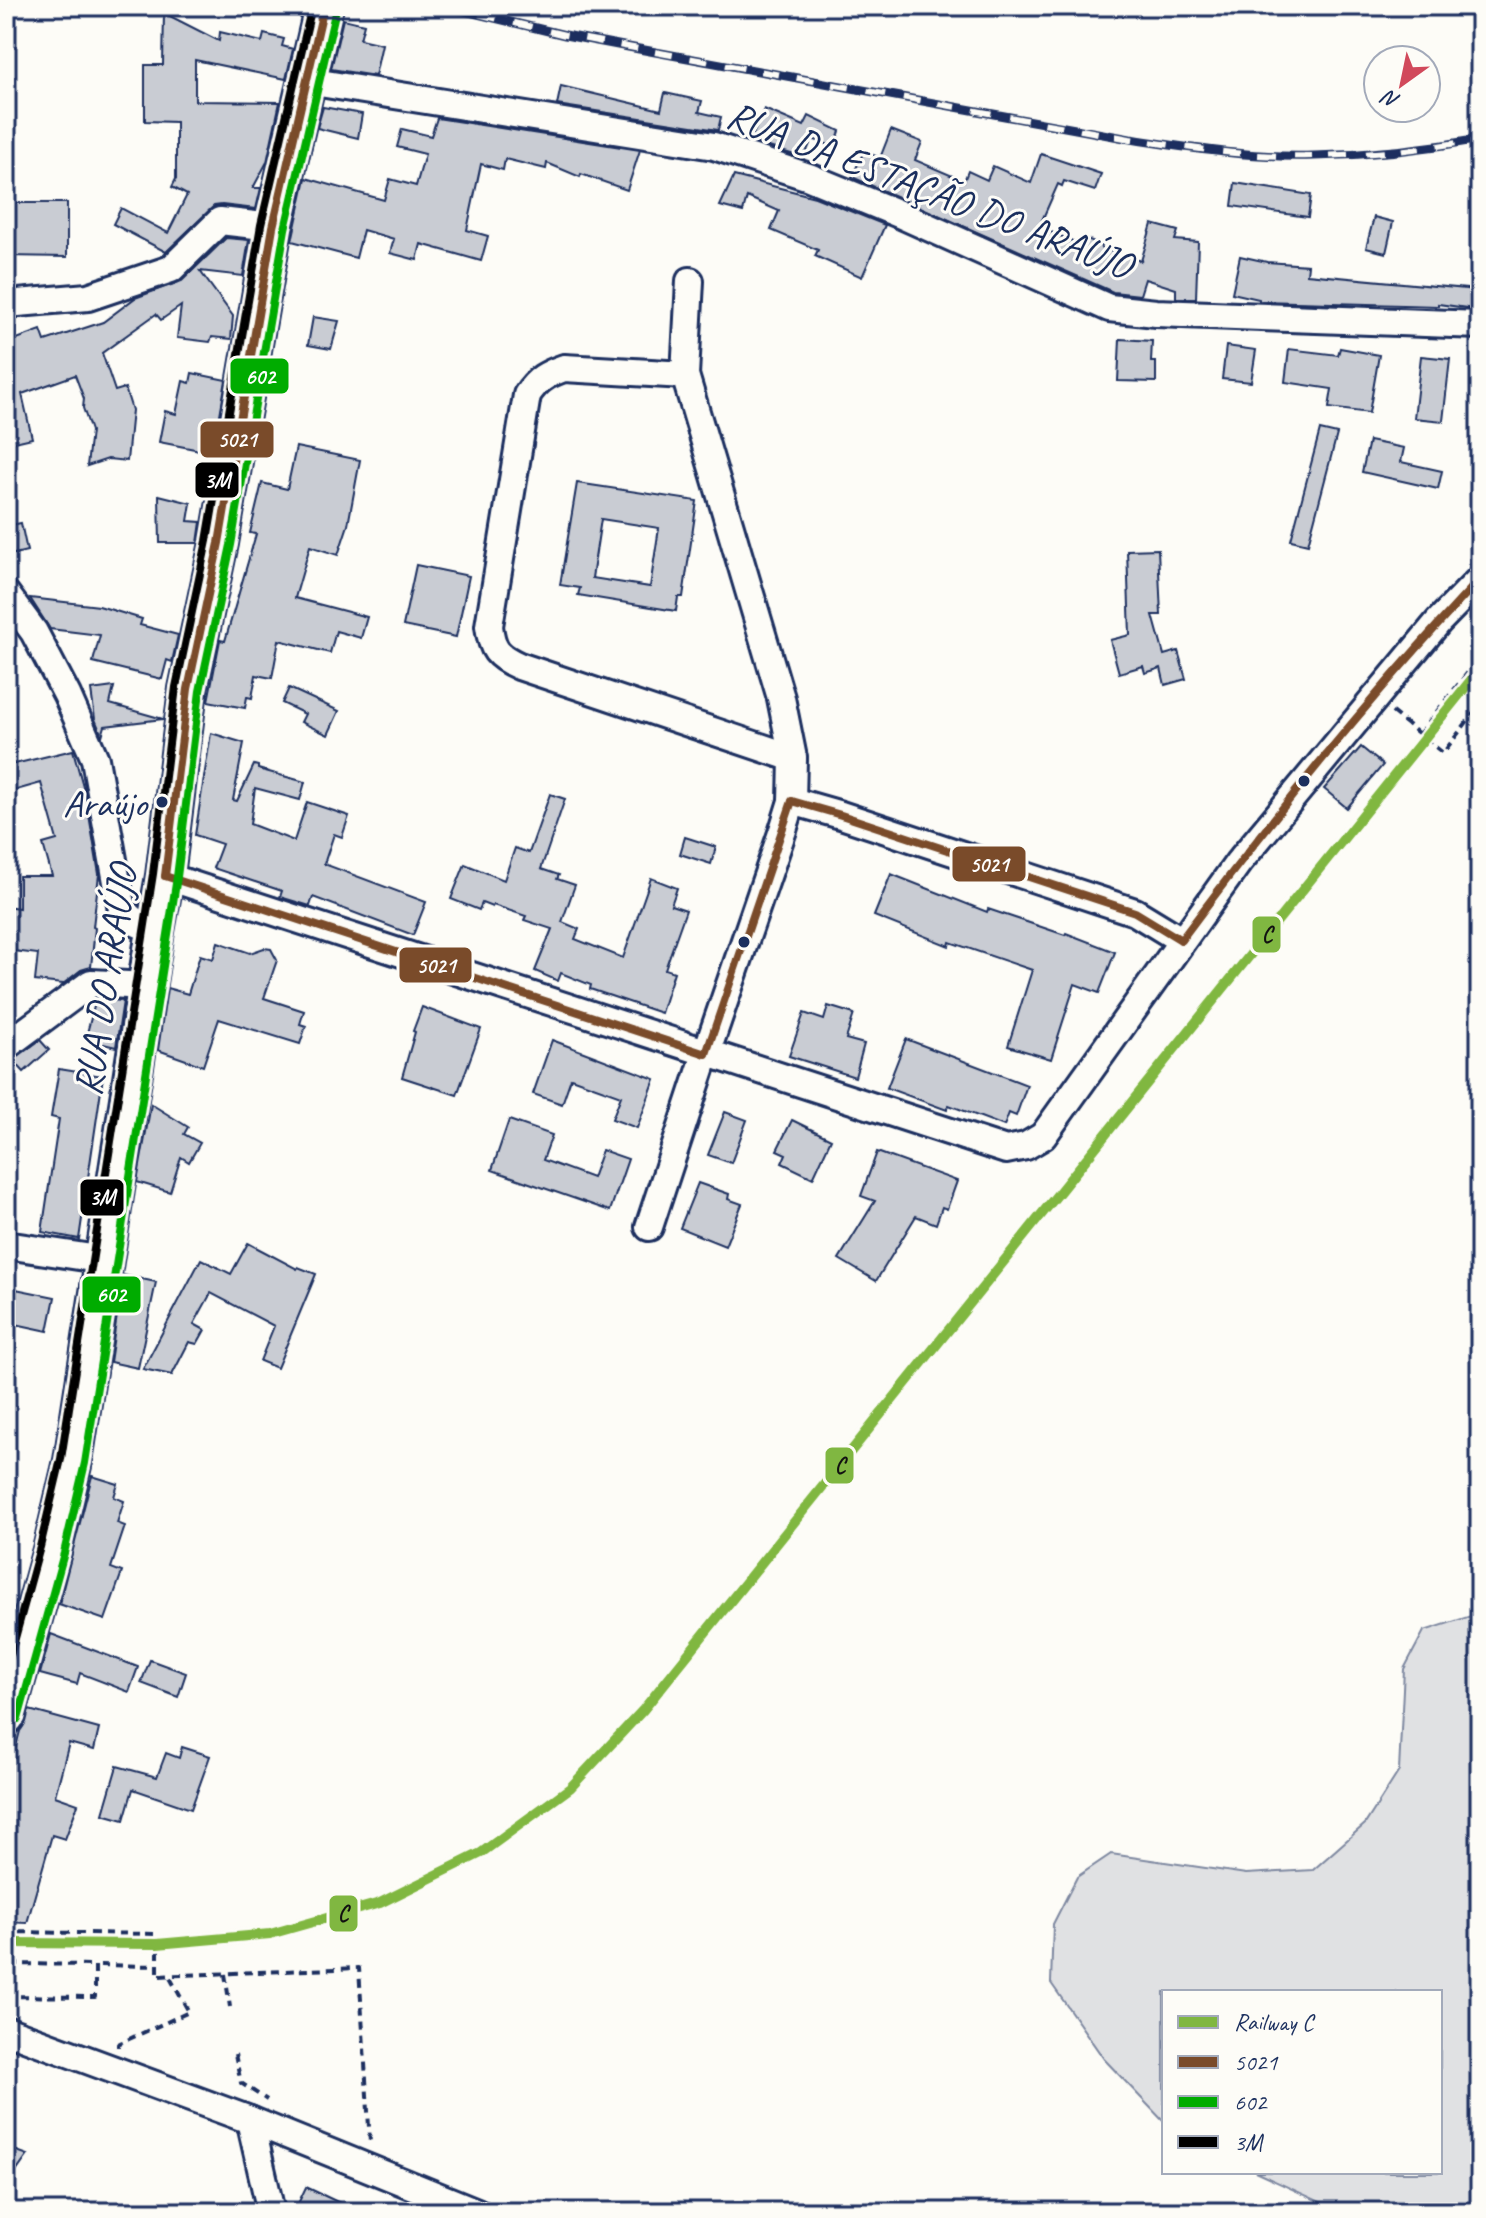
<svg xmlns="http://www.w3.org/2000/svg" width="1486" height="2218" font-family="Caveat,sans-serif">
<rect width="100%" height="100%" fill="#fdfcf7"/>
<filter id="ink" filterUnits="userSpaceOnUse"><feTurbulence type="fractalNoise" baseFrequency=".0125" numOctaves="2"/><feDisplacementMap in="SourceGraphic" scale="16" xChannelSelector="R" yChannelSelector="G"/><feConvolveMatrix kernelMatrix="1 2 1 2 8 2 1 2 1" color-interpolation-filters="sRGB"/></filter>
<g filter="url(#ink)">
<!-- green -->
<path fill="#e0e1e3" stroke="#7e88a0" stroke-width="2" d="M1480 1613V2212H1342L1255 2172H1440V1992H1164V2122L1104 2059 1051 1983 1053 1924 1077 1877 1111 1854 1246 1874 1313 1870 1365 1824 1399 1771 1404 1669 1424 1631Z"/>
<!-- building -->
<g fill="#c9ccd3" stroke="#1b2f5e" stroke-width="2" fill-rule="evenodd">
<path d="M164 13 219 41 220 32 262 42 264 34 284 39 282 46 293 49 286 79 195 60V101L280 102 267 162 253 188H261L256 209 222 205 214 206 166 252 113 224 121 208 168 233 187 195 172 187 176 179V122L145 121V65H163Z"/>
<path d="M343 19 364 24 360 39 382 44 375 76 331 69Z"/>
<path d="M561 86 661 110 665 93 702 101 699 112 721 117 718 130 557 105Z"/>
<path d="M323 107 362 114 358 138 317 128Z"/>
<path d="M764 109 804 126 809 116 840 131 835 147 812 139 804 158 750 141Z"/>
<path d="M437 118 640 150 627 190 581 174 580 177 547 163 546 169 505 159 503 170 481 164 467 230 488 236 481 261 421 244 417 260 390 253 394 239 363 230 356 258 292 241 306 178 384 200 390 179 416 186 425 154 397 147 402 129 431 136Z"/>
<path d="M891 130 922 142 915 160 964 181 968 171 987 180 993 166 1031 183 1041 154 1101 174 1095 191 1064 181 1062 186 1058 184 1039 227 1084 246 1087 239 1102 245 1101 248 1141 261 1152 224 1178 231 1175 240 1198 242 1196 298H1176V289L1145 279 1140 295 1113 292 852 177 864 151 880 158Z"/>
<path d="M734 176 815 197 885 225 862 277 815 256 818 250 771 230 779 211 747 197 743 212 720 206Z"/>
<path d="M1235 183 1311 195 1308 217 1232 206Z"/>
<path d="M6 203H67V257L6 256Z"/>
<path d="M1374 217 1393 222 1386 253 1366 248Z"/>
<path d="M226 238 249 240 243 276 200 271 233 316 231 339 212 337 210 342 177 338 181 306 161 320 156 314 102 353 115 391 125 388 132 410 127 461 108 459 87 466 91 431 83 408 84 399 75 375 22 394 32 438 6 444V343L41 330 45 341 103 322 135 298 182 281Z"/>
<path d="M1240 256 1267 262 1308 265 1307 274 1477 290 1474 309 1438 304V306L1259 301V299L1232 293Z"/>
<path d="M313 317 339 321 331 349 308 345Z"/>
<path d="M1120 339 1152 341 1151 362H1156V382L1118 381Z"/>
<path d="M1226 346 1256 350 1251 382 1222 379Z"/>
<path d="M1340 348 1379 355 1369 413 1329 408 1332 389 1285 382 1289 349 1338 355Z"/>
<path d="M1421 356 1450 359 1443 421 1414 418Z"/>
<path d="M192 373 226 380 219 421 211 419 205 451 159 442 165 411 176 414 183 381 190 383Z"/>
<path d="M1320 430 1337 434 1308 544 1291 540Z"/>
<path d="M1369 441 1404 448 1401 462 1442 471 1438 489 1362 472Z"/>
<path d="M296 447 360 460 348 525 338 555 310 546 295 598 367 617 361 638 336 631 330 653 279 640 272 678 256 675 252 698 247 697 245 708 208 701 220 640 225 641 256 534 250 533 262 483 287 489Z"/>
<path d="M577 483 697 501 683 597H678L676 611 578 595 580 588 560 585ZM601 519 659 528 650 587 592 578Z"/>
<path d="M159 495 191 503 188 521 201 522 198 543H160Z"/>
<path d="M21 523 27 551 6 556V526Z"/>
<path d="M1158 549 1161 615H1153L1164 655 1178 651 1186 679 1165 685 1161 668 1145 673 1143 666 1119 673 1110 640 1130 635 1127 550Z"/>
<path d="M416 565 469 576 456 637 403 626Z"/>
<path d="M30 598 99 606 142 619 140 625 178 635 172 662 167 660 162 679 93 662 100 635 50 629Z"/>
<path d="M114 687 110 704 163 719 105 726 102 736 95 719 91 690Z"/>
<path d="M289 688 339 711 328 735 301 722 305 714 282 703Z"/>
<path d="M211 733 244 743 233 800 237 801 254 765 258 766V769L305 782 300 800 255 788 250 824 294 841 307 802 349 816 342 837 334 834 324 864 426 902 413 935 313 897 310 906 280 897 282 891 213 868 222 844 195 835Z"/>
<path d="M1361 747 1383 765 1347 808 1324 789Z"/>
<path d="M73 750 86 797 99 874 93 927 95 928 91 967 81 970 63 984 35 981 38 954 6 950V906L19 908V876H52L43 844 57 840 41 783 6 793V766Z"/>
<path d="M550 794 565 799 541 869 559 875 557 879 575 885 562 922 579 929 575 939 623 958 651 878 677 888 671 905 686 910 665 969 674 972 661 1013 590 989 591 985 561 973 558 981 535 971 552 929 524 920 526 916 493 905 492 907 482 903 479 910 451 899 465 864 504 880 515 848 529 853Z"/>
<path d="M685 837 716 847 711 864 680 854Z"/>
<path d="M891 874 987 912 988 909 1065 935 1066 933 1115 952 1099 993 1075 984 1051 1059 1008 1046 1032 970 950 942 949 946 874 916Z"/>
<path d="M218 942 250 953 264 948 271 949 277 960 264 998 304 1011 300 1024 306 1026 300 1044 219 1019 203 1066 158 1050 167 988 188 994 200 955 213 959Z"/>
<path d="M96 999 123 1001 116 1047 99 1043 101 1036 87 1033Z"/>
<path d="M828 1006 854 1014 846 1039 864 1044 855 1077 789 1056 804 1013 824 1020Z"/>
<path d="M422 1007 481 1029 457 1095 402 1077 415 1032 413 1031Z"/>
<path d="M906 1039 1027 1085 1016 1116 1009 1113 1004 1126 949 1105 947 1110 887 1088Z"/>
<path d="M40 1040 49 1050 24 1072 13 1060Z"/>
<path d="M552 1040 655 1079 637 1128 612 1119 621 1096 571 1078 562 1104 533 1094Z"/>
<path d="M59 1069 103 1076 79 1239 42 1232 59 1119 51 1117Z"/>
<path d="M151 1104 188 1127 184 1134 200 1143 189 1162 181 1157 170 1192 137 1182Z"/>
<path d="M725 1112 747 1120 731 1163 708 1155Z"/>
<path d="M509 1120 552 1135 543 1160 592 1178 602 1150 628 1159 610 1211 492 1170Z"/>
<path d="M792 1120 831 1139 813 1178 782 1163 786 1154 777 1150Z"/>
<path d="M877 1152 957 1181 947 1209 942 1207 936 1224 916 1216 876 1281 839 1259 875 1201 861 1196Z"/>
<path d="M698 1183 729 1194 728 1199 742 1204 725 1246 680 1228Z"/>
<path d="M248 1243 297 1269 298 1267 316 1274 277 1368 260 1361 274 1326 211 1293 194 1324 205 1330 197 1344 189 1342 172 1375 143 1369 201 1259 231 1274Z"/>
<path d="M123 1275 156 1282 138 1368 110 1362Z"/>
<path d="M6 1287 55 1297 48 1331 6 1322Z"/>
<path d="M92 1476 118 1484 114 1497 124 1501 117 1523 125 1526 111 1568 122 1572 105 1620 59 1604Z"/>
<path d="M51 1634 138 1667 129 1692 80 1673 77 1684 40 1674Z"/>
<path d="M150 1660 186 1673 178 1697 141 1683Z"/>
<path d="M29 1710 99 1729 94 1750 69 1743 55 1796 78 1804 65 1839 52 1835 27 1923 6 1922V1784L20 1731 26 1722Z"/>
<path d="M182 1747 210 1756 191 1809 133 1789 124 1820 103 1814 117 1766 157 1777 166 1753 179 1758Z"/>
<path d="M6 2147 28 2155 6 2186Z"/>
<path d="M306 2187 359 2212H294Z"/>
</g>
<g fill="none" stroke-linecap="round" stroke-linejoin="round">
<!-- street casing -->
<g stroke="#1b2f5e" stroke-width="32">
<g id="street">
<path d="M307 81 714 146 809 177 899 214 1109 308 1156 313 1480 325"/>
<path d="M6 304 88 297 171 269 220 221 273 227"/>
<path d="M685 375 564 368C547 374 537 379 527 395L489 626C492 650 497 656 519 666L793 758"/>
<path d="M6 594 34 632 67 695 95 759 122 910 135 922 155 931"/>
<path d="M792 801 841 815 1135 912 1181 940"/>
<path d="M165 876 1006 1150 1026 1146 1043 1136 1238 863 1439 621 1480 579"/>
<path d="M6 1046 91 983 146 986"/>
<path d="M649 1227 706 1054 783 830 792 801 793 758 781 698 685 375 690 281"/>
<path d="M6 1245 105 1260"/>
<path d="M6 2030 250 2120 271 2212"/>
<path d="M250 2120 477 2212"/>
</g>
</g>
<!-- secondary casing -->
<g stroke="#1b2f5e" stroke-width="42">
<path id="secondary" d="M6 1716 52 1550 73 1461 155 931 165 876 188 689 219 543 273 227 324 6"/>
</g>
<!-- path -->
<g stroke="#1b2f5e" stroke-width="4" stroke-dasharray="8 6" stroke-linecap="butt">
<path d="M1392 712 1443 753 1480 705"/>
<path d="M1419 734 1480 657"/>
<path d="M6 1932 158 1934V1976L359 1968 370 2143"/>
<path d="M11 1964 95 1965"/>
<path d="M225 1974 230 2007"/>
<path d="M6 1996 95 1997V1965L158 1966"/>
<path d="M118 2047V2044L189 2012 169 1976"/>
<path d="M235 2054 241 2083 267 2100"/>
</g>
<!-- street -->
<use href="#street" stroke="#fdfcf7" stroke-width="26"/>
<!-- secondary -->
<use href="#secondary" stroke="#fdfcf7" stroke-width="36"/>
<!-- rail casing -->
<g stroke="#1b2f5e" stroke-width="9">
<path id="rail" d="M444 6 565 35 639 49 1130 139C1190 148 1252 158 1314 156 1369 155 1426 149 1480 139"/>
</g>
<!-- rail -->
<use href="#rail" stroke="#fdfcf7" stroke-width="6" stroke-dasharray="18" stroke-linecap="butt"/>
<!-- bus-1 casing -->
<g stroke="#fdfcf7" stroke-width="14">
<g id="bus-1">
<path d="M792 801 841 815 1135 912 1181 940"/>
<path d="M165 876 188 689 219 543 273 227 324 6"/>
<path d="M165 876 706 1054"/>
<path d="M1181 940C1274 815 1373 693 1480 579"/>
<path d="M706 1054 792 801"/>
</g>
</g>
<!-- bus-2 casing -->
<g stroke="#fdfcf7" stroke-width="14">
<path id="bus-2" d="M18 1719 64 1553 85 1463 177 877 200 691 231 545 285 229 336 9"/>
</g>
<!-- bus-3 casing -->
<g stroke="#fdfcf7" stroke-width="14">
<path id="bus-3" d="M6 1671 40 1547 61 1459 153 874 176 687 207 541 261 225 312 6"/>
</g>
<!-- bus-1 -->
<use href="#bus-1" stroke="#7a4b2a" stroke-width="8"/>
<!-- bus-2 -->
<use href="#bus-2" stroke="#00ac00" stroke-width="8"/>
<!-- bus-3 -->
<use href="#bus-3" stroke="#000" stroke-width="8"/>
<!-- rail-1 casing -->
<g stroke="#fdfcf7" stroke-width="16">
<path id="rail-1" d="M6 1943 157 1944 270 1934 380 1903 481 1853 570 1788 643 1710 1480 669"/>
</g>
<!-- rail-1 -->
<use href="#rail-1" stroke="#80b741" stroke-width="10"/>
</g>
</g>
<!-- markers -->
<g fill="#1b2f5e" stroke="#fdfcf7" stroke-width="3">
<circle cx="1304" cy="781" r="7"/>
<circle cx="162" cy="802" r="7"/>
<circle cx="744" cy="942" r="7"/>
</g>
<g text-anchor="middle" stroke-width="6" stroke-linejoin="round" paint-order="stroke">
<!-- bus labels -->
<g font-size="38" fill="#1b2f5e" stroke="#fdfcf7" text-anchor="end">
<text x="147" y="816">Araújo</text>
</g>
<!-- street labels -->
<g font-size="40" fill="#1b2f5e" stroke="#fdfcf7">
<text transform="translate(930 189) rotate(21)" y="14">RUA DA ESTAÇÃO DO ARAÚJO</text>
<text transform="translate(104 980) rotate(-81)" y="14">RUA DO ARAÚJO</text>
</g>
</g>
<g stroke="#fdfcf7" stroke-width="3">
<rect x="229" y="357" width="61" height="38" rx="8" fill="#00ac00"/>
<rect x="199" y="420" width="76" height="39" rx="8" fill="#7a4b2a"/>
<rect x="194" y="461" width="46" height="38" rx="8" fill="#000"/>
<rect x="951" y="845" width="76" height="38" rx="8" fill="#7a4b2a"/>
<rect x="1251" y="915" width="31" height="39" rx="8" fill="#80b741"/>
<rect x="398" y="946" width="75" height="38" rx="8" fill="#7a4b2a"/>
<rect x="79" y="1178" width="46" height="39" rx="8" fill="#000"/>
<rect x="81" y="1275" width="61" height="39" rx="8" fill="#00ac00"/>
<rect x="824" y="1446" width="31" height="39" rx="8" fill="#80b741"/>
<rect x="328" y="1894" width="31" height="39" rx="8" fill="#80b741"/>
</g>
<g font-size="22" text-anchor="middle" font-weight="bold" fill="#fff">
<text x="260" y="384">602</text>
<text x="237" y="447">5021</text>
<text x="217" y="488">3M</text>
<text x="989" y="872">5021</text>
<text x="436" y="973">5021</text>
<text x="102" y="1205">3M</text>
<text x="111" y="1302">602</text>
</g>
<g font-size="22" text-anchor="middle" font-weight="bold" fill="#111">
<text x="1267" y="942">C</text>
<text x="840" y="1473">C</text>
<text x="343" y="1921">C</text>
</g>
<!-- margin -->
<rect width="1486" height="2218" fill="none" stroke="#fdfcf7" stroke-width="32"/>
<rect x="16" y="16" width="1454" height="2186" fill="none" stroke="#1b2f5e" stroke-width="3" filter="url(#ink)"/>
<!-- legend -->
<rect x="1162" y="1990" width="280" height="184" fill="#fdfcf7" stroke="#a3aaba" stroke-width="2"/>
<rect x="1178" y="2016" width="40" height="12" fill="#80b741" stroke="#a3aaba" stroke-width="2"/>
<text x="1234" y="2030" font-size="24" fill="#1b2f5e">Railway C</text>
<rect x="1178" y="2056" width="40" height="12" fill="#7a4b2a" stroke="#a3aaba" stroke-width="2"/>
<text x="1234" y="2070" font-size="24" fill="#1b2f5e">5021</text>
<rect x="1178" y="2096" width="40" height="12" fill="#00ac00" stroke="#a3aaba" stroke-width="2"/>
<text x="1234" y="2110" font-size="24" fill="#1b2f5e">602</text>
<rect x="1178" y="2136" width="40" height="12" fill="#000000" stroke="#a3aaba" stroke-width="2"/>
<text x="1234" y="2150" font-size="24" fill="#1b2f5e">3M</text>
<!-- north arrow -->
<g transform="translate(1402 84) rotate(213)"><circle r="38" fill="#fdfcf7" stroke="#a3aaba" stroke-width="2"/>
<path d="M0-6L14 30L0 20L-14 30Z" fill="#d1495b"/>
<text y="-12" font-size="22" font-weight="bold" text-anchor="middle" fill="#1b2f5e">N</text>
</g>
</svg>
